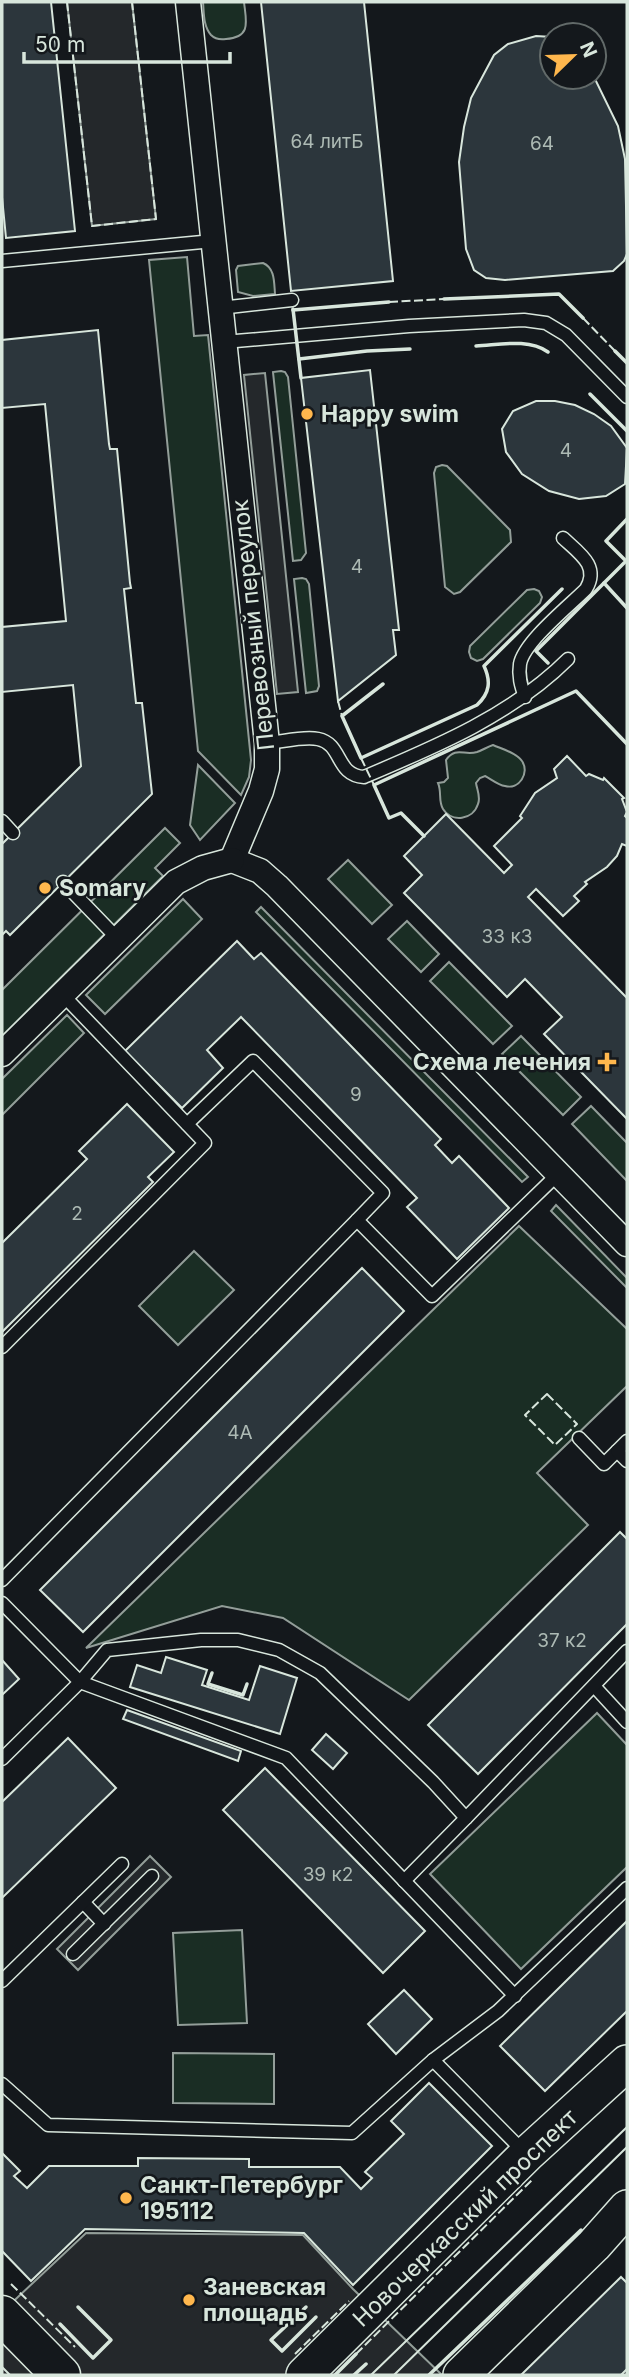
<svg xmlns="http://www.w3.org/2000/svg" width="629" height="2377" font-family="Inter,sans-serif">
<rect width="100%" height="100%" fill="#14181c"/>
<!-- green -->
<g fill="#1a2d24" stroke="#939e99" stroke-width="2">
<path d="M203 2H244C246 21 252 37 226 39 220 40 215 39 211 35 203 26 204 12 203 2Z"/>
<path d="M187 257 194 336 208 335 251 760 249 777 241 795 198 751 149 260Z"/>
<path d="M263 263C275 268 274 282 275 294L253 296 238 292 236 270 238 266Z"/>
<path d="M281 371 285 372 288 377 306 553 301 560 293 561 273 372Z"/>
<path d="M442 465 447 466 510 530 511 542 460 592 454 594 445 587 434 473 436 467Z"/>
<path d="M302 578 306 579 309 584 319 686 317 691 306 693 294 579Z"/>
<path d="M534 589 539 591 542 597 540 603 483 659 477 661 471 658 469 652 470 646 527 590Z"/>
<path d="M493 745C502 749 517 753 522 761 530 773 519 790 505 786 498 785 491 779 485 776L480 778 476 783C477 790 481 797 478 804 473 820 452 823 443 809 438 801 442 792 438 783L444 782 448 778 446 760C456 746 464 756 477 752 483 750 487 747 493 745Z"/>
<path d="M198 765 235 803 200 840 190 825Z"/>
<path d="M165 828 180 843 155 868 163 876 2 1036V990Z"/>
<path d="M348 860 392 905 372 924 328 879Z"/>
<path d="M183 899 202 919 105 1014 86 995Z"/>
<path d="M261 907 528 1177 522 1182 256 912Z"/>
<path d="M407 921 439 954 421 972 388 939Z"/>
<path d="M449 962 512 1026 493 1044 430 981Z"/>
<path d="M67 1015 84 1033 2 1115V1079Z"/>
<path d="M521 1036 581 1097 563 1115 502 1054Z"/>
<path d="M591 1106 627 1143V1181L572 1124Z"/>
<path d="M556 1205 627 1278V1288L551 1211Z"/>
<path d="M519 1226 627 1329V1386L537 1473 588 1525 409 1700 283 1618 222 1606 86 1648Z"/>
<path d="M194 1251 234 1290 178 1345 139 1306Z"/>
<path d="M597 1713 627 1745V1867L521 1969 430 1874Z"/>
<path d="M242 1930 247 2023 178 2025 173 1933Z"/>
<path d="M173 2053 274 2054V2104L173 2103Z"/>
</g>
<!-- parking -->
<g fill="#24282b" stroke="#939e99" stroke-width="2">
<path d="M67 2H132L156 219 92 226Z"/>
<path d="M265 373 298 692 277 694 244 375Z"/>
<path d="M150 1856 171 1877 78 1970 57 1949Z"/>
<path d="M86 2233 303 2235 353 2289 442 2375H2V2312Z"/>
</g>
<!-- building -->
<g fill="#2c363c" stroke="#d8e6dc" stroke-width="2">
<path d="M2 2H51L75 231 6 238 2 197Z"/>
<path d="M261 2H364L393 281 291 291Z"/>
<path d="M536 36 552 37V77H594L618 126 625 159 627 254 624 261 613 271 505 280 486 278 474 270 466 249 459 162 464 127 471 98 494 55 508 44Z"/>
<path d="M98 330 109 444 110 449H117L130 583 131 588 124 589 136 703H142L152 794 10 935 6 931 2 935V844L81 766 73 685 2 692V627L66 621 45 404 2 408V340Z"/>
<path d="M370 370 399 630H393L396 655 338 701 301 378Z"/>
<path d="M536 401H555L575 405 594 414 611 426 627 448 625 484 606 496 579 499 549 491 522 474 506 452 502 429 513 411Z"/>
<path d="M567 756 586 776 589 774 603 780 604 778 624 798 622 799 627 812 625 816 627 818V846L622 844 617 856 607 867 585 882 587 884 574 896 579 901 563 916 536 889 528 897 627 998V1119L544 1034 562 1017 525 979 507 997 404 893 422 875 404 856 446 814 504 873 512 865 494 846 522 818 520 816 535 793 557 778 554 769Z"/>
<path d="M237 941 254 959 261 953 441 1139 435 1145 452 1163 459 1156 509 1208 457 1259 407 1207 417 1198 241 1017 207 1050 223 1068 182 1108 125 1051Z"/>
<path d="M127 1104 174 1152 148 1177 153 1182 2 1332V1243L87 1159 79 1151Z"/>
<path d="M362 1268 404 1311 83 1632 40 1590Z"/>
<path d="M620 1532 627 1539V1624L478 1774 428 1725Z"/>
<path d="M166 1657 207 1670 202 1685 249 1700 260 1666 297 1678 280 1734 130 1687 137 1665 161 1673Z"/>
<path d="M2 1660 19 1679 2 1695Z"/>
<path d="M127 1710 241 1751 238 1761 123 1719Z"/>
<path d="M326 1734 347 1753 333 1769 312 1750Z"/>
<path d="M68 1738 116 1788 2 1898V1802Z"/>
<path d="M265 1768 425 1931 383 1973 223 1810Z"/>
<path d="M627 1921V2011L545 2091 500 2046Z"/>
<path d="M404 1990 432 2019 396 2054 368 2024Z"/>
<path d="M429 2083 492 2146 353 2285 304 2233 85 2229 31 2281 2 2251V2153L20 2171 14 2176 27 2188 49 2166H138V2158L249 2159V2167H340L361 2189 372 2178 365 2172 404 2134 391 2121Z"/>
<path d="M621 2277 627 2283V2369L621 2375H521Z"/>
</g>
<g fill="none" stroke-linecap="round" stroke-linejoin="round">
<!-- lane casing -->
<g stroke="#d8e6dc" stroke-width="15">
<g id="lane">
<path d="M2 261 213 241"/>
<path d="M220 308 292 300"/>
<path d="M224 342 409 326 524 320 546 323 566 335 627 397"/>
<path d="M525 697C521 686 518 676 520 664 524 642 569 606 586 589 600 566 579 553 563 538"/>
<path d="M267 743C282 742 303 736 318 739 343 744 335 775 364 777 435 747 512 715 568 659"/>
<path d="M2 821 13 833"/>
<path d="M63 882 118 939"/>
<path d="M187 1124 253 1061 383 1193 357 1220 432 1296 558 1174"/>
<path d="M2 1347 205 1143 62 994"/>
<path d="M579 1438 604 1464 627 1441"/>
<path d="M617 1451 627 1461"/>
<path d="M2 1580 357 1220"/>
<path d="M2 1603 80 1682 2 1759"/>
<path d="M594 1686 627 1722"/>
<path d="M404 1881 466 1818"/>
<path d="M83 1902 104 1924"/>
<path d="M73 1954 152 1876"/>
<path d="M2 1981 122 1864"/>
<path d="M515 1996 286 1758 80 1682 107 1650 201 1640H238L279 1650 320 1673 433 1782 466 1818 627 1651"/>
<path d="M433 2060 526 2154"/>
<path d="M2 2084 48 2125 352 2133 433 2060 498 2011 627 1888"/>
</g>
</g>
<!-- street casing -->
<g stroke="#d8e6dc" stroke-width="27">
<g id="street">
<path d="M188 2 267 743V769L261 791 232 860"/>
<path d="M232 860 260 871 277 886 627 1244"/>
<path d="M2 1054 176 882 203 868 232 860"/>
</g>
</g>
<!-- secondary casing -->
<g stroke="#d8e6dc" stroke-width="38">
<g id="secondary">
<path d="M304 2375 527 2154 627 2063"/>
<path d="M461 2375 594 2245 627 2208"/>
</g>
</g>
<!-- primary casing -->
<g stroke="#d8e6dc" stroke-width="41">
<path id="primary" d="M2 2315 61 2375"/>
</g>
<!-- lane -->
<use href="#lane" stroke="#14181c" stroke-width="12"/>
<!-- street -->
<use href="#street" stroke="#14181c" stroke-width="24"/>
<!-- secondary -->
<use href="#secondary" stroke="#14181c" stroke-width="35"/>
<!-- primary -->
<use href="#primary" stroke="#14181c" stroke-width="38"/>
<!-- tram -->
<g stroke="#d8e6dc" stroke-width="2">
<path d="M2 2367 10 2375"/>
<path d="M371 2375 627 2127"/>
<path d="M394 2375 627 2147"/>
</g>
<!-- fence -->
<g stroke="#d8e6dc" stroke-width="2" stroke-dasharray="9 3.5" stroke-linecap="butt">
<path d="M67 2 92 226 156 219 132 2"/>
<path d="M389 302 444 299"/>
<path d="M583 318 615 351"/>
<path d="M338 701 342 716"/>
<path d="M361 758 374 785"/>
<path d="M547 1394 577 1424 555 1445 525 1415Z"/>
<path d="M11 2284 75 2347"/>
<path d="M295 2354 349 2301"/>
<path d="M356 2354 533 2179"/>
</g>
<!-- wall -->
<g stroke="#d8e6dc" stroke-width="3.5">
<path d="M444 299 559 294 583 318"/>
<path d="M293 309 301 378"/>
<path d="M293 310 389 302"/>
<path d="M476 346C499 345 528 338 548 352"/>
<path d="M615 351 627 363"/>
<path d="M299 359 367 351 410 349"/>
<path d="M590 394 627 431"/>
<path d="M604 583 627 608"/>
<path d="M548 663 536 651 626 561 606 541 627 519"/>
<path d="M383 684 342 716 361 758 477 705C490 693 491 681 484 666L562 589"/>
<path d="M424 836 401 813 389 818 374 785 576 691 627 744"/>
<path d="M212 1673 208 1684 243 1695 247 1684"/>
<path d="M306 2307 271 2340 282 2351 316 2317"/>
<path d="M60 2324 93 2358 111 2340 78 2307"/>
<path d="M335 2375 356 2354"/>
<path d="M354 2375 366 2364"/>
<path d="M429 2375 581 2230"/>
</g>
</g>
<!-- markers -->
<g fill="#ffb74d" stroke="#14181c" stroke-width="2.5">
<circle cx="307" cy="414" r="7"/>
<circle cx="45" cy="888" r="7"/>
<path d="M603.5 1051.5h7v7h7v7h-7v7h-7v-7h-7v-7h7z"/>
<circle cx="126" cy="2198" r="7"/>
<circle cx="189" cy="2300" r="7"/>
</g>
<g text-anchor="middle" stroke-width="5" stroke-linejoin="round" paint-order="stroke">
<!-- number labels -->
<g font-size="19" fill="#adbab4">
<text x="327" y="148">64 литБ</text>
<text x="542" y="150">64</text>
<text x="566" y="457">4</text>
<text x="357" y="573">4</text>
<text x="507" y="943">33 к3</text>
<text x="356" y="1101">9</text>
<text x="77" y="1220">2</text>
<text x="240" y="1439">4А</text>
<text x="562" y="1647">37 к2</text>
<text x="328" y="1881">39 к2</text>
</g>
<!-- poi labels -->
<g font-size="23" font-weight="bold" fill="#d8e6dc" stroke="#14181c" text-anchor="start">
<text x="321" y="422">Happy swim</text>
<text x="59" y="896">Somary</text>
<text x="591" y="1070" text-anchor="end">Схема лечения</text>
<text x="140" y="2193">Санкт-Петербург<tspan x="140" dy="26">195112</tspan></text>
<text x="203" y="2295">Заневская<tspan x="203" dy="26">площадь</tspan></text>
</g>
<!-- street labels -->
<g font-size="23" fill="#d8e6dc" stroke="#14181c">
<text transform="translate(253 625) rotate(-96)" y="8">Перевозный переулок</text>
<text transform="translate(465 2218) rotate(-44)" y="8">Новочеркасский проспект</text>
</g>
</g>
<!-- border -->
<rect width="629" height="2377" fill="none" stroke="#d8e6dc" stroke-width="7"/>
<!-- north arrow -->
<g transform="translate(573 56) rotate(67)"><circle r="33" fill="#14181c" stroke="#626a69" stroke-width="2"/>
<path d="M0-5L12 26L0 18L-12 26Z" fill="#ffb74d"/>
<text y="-10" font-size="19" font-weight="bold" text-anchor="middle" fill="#d8e6dc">N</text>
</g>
<!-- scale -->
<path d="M24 52v10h206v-10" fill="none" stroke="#d8e6dc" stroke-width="3.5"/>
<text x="35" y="52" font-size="21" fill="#d8e6dc" stroke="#14181c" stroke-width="5" paint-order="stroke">50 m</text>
</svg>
